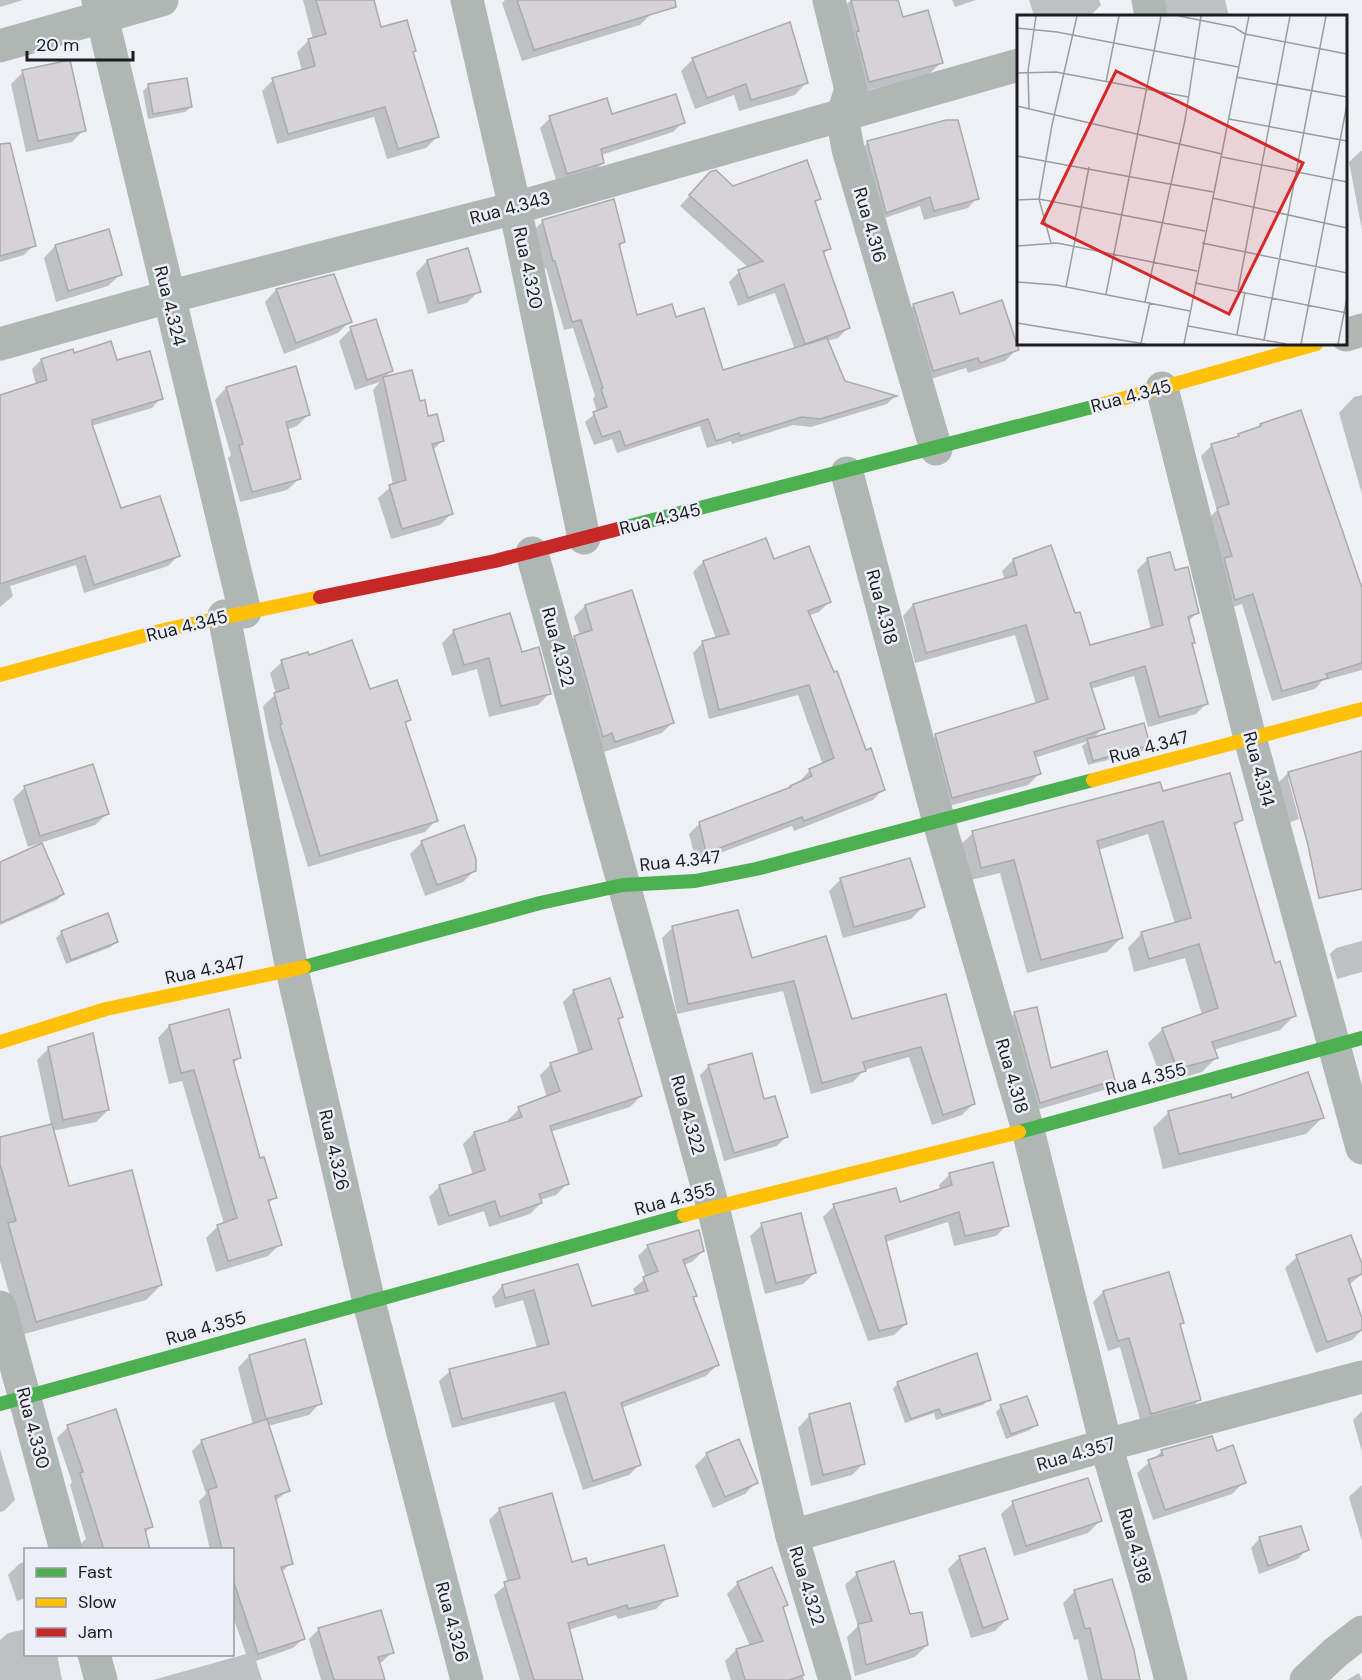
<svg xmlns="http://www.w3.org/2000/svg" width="1362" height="1680" font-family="'DM Sans',sans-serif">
<rect width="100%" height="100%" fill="#eff0f5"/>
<!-- shadow -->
<g fill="#0003">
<path d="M0 0H23L0 7Z"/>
<path d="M303 0H372L380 29 412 53 437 137 426 148 387 159 374 117 277 144 262 91 273 80 302 71 297 52 309 40 313 39Z"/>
<path d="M505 0H647L651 14 640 25 522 61 502 3Z"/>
<path d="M851 0H897L902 19 941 63 929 74 858 93 839 12Z"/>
<path d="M952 0H976L955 7Z"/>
<path d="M1029 0H1099L1101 5 1091 15 1086 16H1034Z"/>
<path d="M1162 0H1225L1229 16H1161Z"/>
<path d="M693 59 806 83 795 95 739 111 734 95 695 109 681 71Z"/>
<path d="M23 72 84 130 72 142 26 152 11 84Z"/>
<path d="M148 86 191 107 185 112 148 119 143 91Z"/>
<path d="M611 116 683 122 673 132 601 155 603 163 592 173 557 183 540 128 550 118Z"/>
<path d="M946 122 977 198 968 208 924 220 920 206 876 221 858 153 867 143Z"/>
<path d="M1361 151H1362V230L1349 162Z"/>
<path d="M700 184 819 199 814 204 829 248 823 255 848 328 838 338 827 341 844 382 894 397 887 404 811 427 793 425 732 444 731 441 707 448 700 426 617 453 612 439 594 445 585 422 597 412 593 399 595 396 573 328 564 330 546 268 544 269 534 230 543 221 624 242 619 247 636 317 675 319 722 372 795 350 775 293 738 306 729 282 739 272 749 268 680 206Z"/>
<path d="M0 208 34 245 24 255 0 262Z"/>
<path d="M55 246 120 275 108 286 56 302 44 258Z"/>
<path d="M427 261 479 291 467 303 428 314 416 273Z"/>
<path d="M276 290 350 321 338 333 284 354 265 302Z"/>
<path d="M914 305 959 316 1017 349 1005 361 968 373 966 368 921 382 902 317Z"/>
<path d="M351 329 391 371 383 379 419 403 442 441 433 450 451 514 440 525 391 539 378 498 393 485 373 390 380 382 355 390 339 341Z"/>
<path d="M73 355 116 362 161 398 152 408 91 426 120 510 178 556 168 566 84 593 76 565 10 586 13 596 0 607V396L36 385 32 369 41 360Z"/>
<path d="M295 368 308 415 297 426 286 430 299 479 287 490 240 502 228 458 231 455 215 400 226 388Z"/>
<path d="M1362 395V494L1339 413 1354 397Z"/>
<path d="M1261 425 1362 593V670L1322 681 1315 689 1272 701 1242 604 1224 610 1207 520 1217 510 1201 456 1212 445 1235 438Z"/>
<path d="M1148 559 1174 572 1197 612 1188 622 1193 642 1191 645 1207 703 1196 714 1148 727 1134 676 1090 689 1103 728 1092 739 1149 745 1143 751 1088 765 1082 746 1088 741 1034 758 1039 774 1028 785 941 808 925 746 936 735 1036 704 1015 635 915 663 903 616 913 605 1005 580 1002 571 1013 560 1075 615 1089 647 1151 630 1137 570Z"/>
<path d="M773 561 830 601 819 612 808 616 865 752 883 789 873 800 794 831 792 826 696 862 689 834 700 823 788 790 801 783 800 781 810 770 823 765 798 695 709 719 693 653 703 642 716 639 693 572 703 562Z"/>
<path d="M631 592 673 722 662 733 604 752 564 648 575 637 580 635 574 617 585 606Z"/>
<path d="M454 631 550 693 538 705 489 717 477 669 452 676 442 643Z"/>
<path d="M282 662 369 691 409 720 404 725 436 820 425 832 308 867 269 738 263 706 276 694 270 673Z"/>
<path d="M1362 751V801L1288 778 1299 819 1288 823 1277 784 1288 773 1351 756Z"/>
<path d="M25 787 107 814 95 825 28 847 13 799Z"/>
<path d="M1162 793 1241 820 1233 828 1274 965 1294 1016 1280 1030 1213 1050 1216 1058 1202 1072 1163 1083 1148 1043 1163 1029 1202 1015 1185 958 1134 972 1128 948 1142 933 1175 924 1148 834 1098 850 1121 938 1107 952 1027 973 1000 873 967 881 958 847 973 833Z"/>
<path d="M422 842 475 870 463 882 425 896 410 854Z"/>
<path d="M0 863 63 894 57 900 0 925Z"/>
<path d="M841 879 923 907 911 919 843 938 829 891Z"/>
<path d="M673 927 751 960 825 938 851 1021 945 996 973 1104 962 1115 932 1125 909 1057 864 1070 853 1082 811 1094 783 991 677 1014 662 938Z"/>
<path d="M62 932 116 942 111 947 66 964 56 938Z"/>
<path d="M1362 941V972L1337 979 1330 954 1336 948Z"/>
<path d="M574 991 621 1017 617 1021 641 1096 630 1107 550 1132 567 1184 556 1195 540 1200 541 1203 530 1214 489 1227 484 1211 438 1226 429 1197 440 1186 473 1175 463 1144 474 1133 509 1123 508 1120 519 1109 547 1098 540 1075 551 1064 579 1055 563 1002Z"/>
<path d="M1036 1009 1050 1070 1114 1080 1104 1090 1030 1112 1004 1024 1014 1014Z"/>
<path d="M169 1026 240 1057 233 1064 259 1160 275 1197 268 1204 280 1244 268 1256 216 1272 206 1238 218 1226 224 1224 182 1081 169 1084 158 1038Z"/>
<path d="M49 1048 108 1110 96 1122 52 1131 68 1188 161 1285 146 1300 21 1335 0 1261V1139L51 1125 37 1060Z"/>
<path d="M709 1066 763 1101 786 1137 777 1146 724 1161 700 1075Z"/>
<path d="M1231 1099 1322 1118 1306 1134 1163 1169 1153 1128 1169 1112Z"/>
<path d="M950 1174 1007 1225 996 1236 954 1246 948 1222 885 1242 906 1324 894 1335 868 1341 823 1217 834 1206 895 1190 899 1203 940 1190 939 1185Z"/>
<path d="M762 1225 815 1273 803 1284 765 1294 750 1236Z"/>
<path d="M648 1246 703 1251 692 1262 683 1265 695 1296 692 1299 717 1365 706 1376 621 1408 639 1465 629 1475 583 1490 554 1402 452 1428 439 1381 450 1371 537 1348 523 1300 495 1308 492 1297 502 1286 577 1266 592 1308 636 1296 633 1289 646 1278 638 1256Z"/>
<path d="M1297 1257 1362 1268V1274L1349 1285 1362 1323V1330L1352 1340 1316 1353 1285 1268Z"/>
<path d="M1103 1292 1182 1322 1179 1325 1199 1400 1189 1410 1141 1423 1120 1347 1108 1351 1093 1302Z"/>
<path d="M249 1356 320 1403 309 1415 268 1426 289 1490 275 1501 291 1563 282 1572 303 1639 293 1648 256 1661 262 1680H153L246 1654 232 1614V1550H210L199 1501 206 1494 192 1451 202 1441 253 1425 238 1368Z"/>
<path d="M898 1383 989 1399 983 1405 936 1420 934 1413 905 1423 893 1389Z"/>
<path d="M849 1405 864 1463 852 1475 811 1486 798 1428 809 1416Z"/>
<path d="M1001 1407 1036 1425 1030 1430 1006 1439 996 1412Z"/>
<path d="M1362 1411V1452L1353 1420Z"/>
<path d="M68 1427 152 1526 145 1533 148 1550H74L86 1539 70 1485 72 1482 57 1438Z"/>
<path d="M0 1449 15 1500 4 1511 0 1512Z"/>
<path d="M1162 1451 1244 1482 1232 1494 1153 1520 1137 1473Z"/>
<path d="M707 1454 756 1482 745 1494 713 1508 695 1466Z"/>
<path d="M1362 1485V1541L1349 1497Z"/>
<path d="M1013 1503 1100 1521 1088 1533 1014 1556 1001 1514Z"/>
<path d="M500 1509 571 1564 587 1567 667 1598 656 1609 618 1619 616 1615 568 1630 581 1680H520L494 1595 508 1583 489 1520Z"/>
<path d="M1260 1538 1307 1549 1298 1559 1259 1574 1251 1548Z"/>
<path d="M960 1557 1007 1619 995 1631 971 1638 948 1569Z"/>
<path d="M26 1561V1598L17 1601 8 1575 19 1564Z"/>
<path d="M857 1574 927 1645 915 1657 855 1676 847 1637 858 1626 845 1585Z"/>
<path d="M1111 1580 1139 1680H1088L1078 1639 1074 1640 1063 1603 1074 1592Z"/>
<path d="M738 1583 786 1605 782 1609 804 1680H731L725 1661 736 1650 750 1646 727 1594Z"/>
<path d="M26 1629V1654H57L62 1680H0V1640L8 1633Z"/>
<path d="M319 1629 392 1652 382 1662 378 1663 384 1680H321L309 1639Z"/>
<path d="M1359 1673 1362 1680H1347Z"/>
</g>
<!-- building -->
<g fill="#d5d3d5" stroke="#abaaab" stroke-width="1.5">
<path d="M316 0H374L381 27 407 20 416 51 413 52 439 137 398 149 385 107 288 134 272 78 315 66 308 39 326 34Z"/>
<path d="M517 0H675L676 7 534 50Z"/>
<path d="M851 0H898L903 17 928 10 943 63 869 82 856 32 859 31Z"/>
<path d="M790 22 808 83 751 100 746 84 707 98 692 58Z"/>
<path d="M70 60 86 131 38 141 22 70Z"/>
<path d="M187 78 192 107 153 114 148 84Z"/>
<path d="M676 94 685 123 601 149 604 163 567 174 549 116 607 98 612 114Z"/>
<path d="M946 120H958L979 199 934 211 930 197 886 213 867 141Z"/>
<path d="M10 143 36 246 0 256V144Z"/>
<path d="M807 160 821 199 815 201 831 249 823 251 850 328 805 344 784 284 748 298 738 270 763 261 689 195 710 172 716 170 733 186Z"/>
<path d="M614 199 625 242 619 244 637 315 672 304 676 317 704 308 723 370 827 338 845 381 897 396 820 419 802 417 740 436 739 433 716 441 708 419 625 446 620 431 602 437 593 412 607 407 601 389 603 388 581 320 572 322 555 261H553L542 220Z"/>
<path d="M109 229 122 275 68 291 55 245Z"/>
<path d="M468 248 481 292 439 303 427 260Z"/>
<path d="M334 274 352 322 296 343 276 289Z"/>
<path d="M953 292 960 314 1002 300 1019 350 980 363 978 358 933 371 913 304Z"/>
<path d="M376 319 393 371 367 380 350 327Z"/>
<path d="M111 341 117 360 150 351 163 399 92 420V424L121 508 160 496 180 556 94 585 85 556 0 584V395L47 380 41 359 73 349 74 353Z"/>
<path d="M296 366 310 415 286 422 301 479 252 492 239 445 243 444 226 387Z"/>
<path d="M412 370 420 401 425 400 428 416 437 414 444 441 432 444 453 514 402 529 389 485 406 480 383 377Z"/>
<path d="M1301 410 1362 588V663L1326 674 1328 678 1282 691 1253 594 1235 600 1224 558 1232 556 1217 508 1229 504 1211 444 1239 436 1238 434 1261 426 1260 424Z"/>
<path d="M766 538 774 559 809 546 831 602 808 611 834 672 837 671 866 750 871 748 885 790 804 821 802 817 706 853 699 822 791 787 790 786 812 776 809 769 834 758 809 685 719 710 702 641 729 634 703 561Z"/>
<path d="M1051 545 1075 613 1080 612 1090 645 1163 625 1147 558 1170 552 1175 570 1188 567 1199 613 1188 617 1195 643H1192L1208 704 1159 717 1145 666 1090 683 1105 729 1034 752 1041 774 952 798 935 734 1048 699 1026 625 926 653 913 604 1017 575 1013 559Z"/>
<path d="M632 590 674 723 615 742 612 733 603 737 574 636 592 630 585 605Z"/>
<path d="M510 613 522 652 539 647 551 694 501 706 489 658 464 665 453 630Z"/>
<path d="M352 640 370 689 397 680 411 720 405 722 438 821 320 856 280 725 282 724 274 693 289 688 281 660 308 652 309 655Z"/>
<path d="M1144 723 1150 745 1093 761 1087 739Z"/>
<path d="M1362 751V889L1319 898 1308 845 1288 772Z"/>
<path d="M93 764 109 814 40 836 24 786Z"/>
<path d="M1230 773 1243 820 1234 823 1275 963 1280 961 1296 1016 1212 1042 1218 1058 1177 1069 1162 1028 1218 1008 1199 944 1149 959 1141 932 1191 918 1163 821 1097 841 1123 938 1041 960 1014 860 981 868 972 831 1160 782 1163 791Z"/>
<path d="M464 825 476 859V871L437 885 421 841Z"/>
<path d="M42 843 64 894 0 923V862Z"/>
<path d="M910 858 925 907 854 927 840 878Z"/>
<path d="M738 910 752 958 826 936 852 1019 946 994 975 1104 943 1115 921 1047 863 1062 866 1071 822 1083 794 981 688 1004 672 926Z"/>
<path d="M108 913 118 942 71 960 61 931Z"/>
<path d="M610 978 623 1017 618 1019 642 1096 550 1126 569 1184 539 1194 542 1203 500 1217 495 1201 449 1216 439 1185 485 1170 474 1132 522 1117 518 1107 560 1091 550 1063 592 1049 573 990Z"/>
<path d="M1037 1007 1051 1068 1107 1051 1115 1080 1040 1103 1014 1012Z"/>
<path d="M229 1009 241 1058 233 1060 260 1158 264 1157 277 1198 268 1200 282 1245 228 1261 217 1225 237 1218 194 1070 181 1073 169 1025Z"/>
<path d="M93 1033 109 1110 63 1120 48 1047Z"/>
<path d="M752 1053 764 1099 775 1096 788 1137 734 1153 708 1065Z"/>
<path d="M1308 1072 1324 1118 1179 1154 1168 1111 1231 1094 1232 1098Z"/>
<path d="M52 1124 69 1186 132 1170 162 1285 36 1322 8 1223 16 1221 0 1164V1137Z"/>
<path d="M993 1162 1009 1226 965 1236 959 1212 885 1236 907 1324 879 1331 833 1204 896 1188 900 1202 952 1185 949 1173Z"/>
<path d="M801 1213 816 1273 776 1283 761 1223Z"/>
<path d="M699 1230 704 1251 683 1260 697 1296 693 1297 719 1365 621 1403 641 1465 593 1481 565 1392 462 1419 449 1369 549 1344 534 1290 505 1298 502 1285 578 1264 592 1306 648 1291 643 1277 658 1271 647 1245Z"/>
<path d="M1351 1235 1362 1264V1274L1348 1279 1362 1318V1330L1327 1342 1296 1255Z"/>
<path d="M1169 1272 1184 1323 1180 1324 1201 1400 1151 1414 1129 1338 1118 1341 1103 1291Z"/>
<path d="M305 1339 322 1404 266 1419 249 1355Z"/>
<path d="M977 1353 991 1400 942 1415 939 1409 911 1419 897 1382Z"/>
<path d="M1027 1396 1038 1425 1011 1434 1000 1405Z"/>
<path d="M850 1403 865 1464 823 1475 809 1414Z"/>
<path d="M116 1409 153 1527 145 1529 150 1550H104L80 1473 83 1472 67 1425Z"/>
<path d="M267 1419 290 1491 275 1496 293 1564 281 1567 305 1639 258 1654 232 1577V1550H222L208 1490 217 1487 201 1440Z"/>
<path d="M1212 1436 1217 1451 1233 1445 1246 1483 1165 1510 1148 1460 1163 1455 1161 1450Z"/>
<path d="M739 1439 758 1483 725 1497 706 1453Z"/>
<path d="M1088 1478 1102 1521 1026 1546 1012 1501Z"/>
<path d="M552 1493 572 1562 586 1558 588 1565 664 1545 678 1596 628 1609 627 1605 568 1623 583 1680H534L504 1582 520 1578 499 1508Z"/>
<path d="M1301 1526 1309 1550 1268 1566 1259 1537Z"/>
<path d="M985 1548 1008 1619 983 1628 959 1556Z"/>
<path d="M894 1561 910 1614 922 1612 928 1645 866 1665 858 1624 872 1621 856 1572Z"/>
<path d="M772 1567 788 1605 783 1607 804 1675 789 1680H745L736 1649 763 1641 737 1582Z"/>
<path d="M1112 1579 1134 1650 1140 1680H1102L1090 1628 1085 1629 1074 1590Z"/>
<path d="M381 1610 394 1653 378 1657 385 1680H334L318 1628Z"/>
</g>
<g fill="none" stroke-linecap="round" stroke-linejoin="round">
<!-- street -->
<g stroke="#aeb7b4" stroke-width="33">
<path d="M98 0 245 612"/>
<path d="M467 0 515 208 584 538"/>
<path d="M829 0 851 90 842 116 848 149 936 449"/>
<path d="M1148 0 1151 16"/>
<path d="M0 46 162 0"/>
<path d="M1346 335 1362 330"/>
<path d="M0 344 168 297 515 208 1018 65"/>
<path d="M1162 388 1250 738 1362 1148"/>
<path d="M847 473 939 822 1028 1130 1106 1445 1146 1583 1171 1680"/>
<path d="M532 553 713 1207 792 1536 835 1680"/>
<path d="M224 616 292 970 369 1302 467 1680"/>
<path d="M0 1307 66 1550"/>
<path d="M792 1536 1106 1445 1362 1377"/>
<path d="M94 1654 101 1680"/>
<path d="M1306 1680 1336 1652 1362 1632"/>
</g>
<!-- fast -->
<g stroke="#4caf50" stroke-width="14">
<path d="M618 529 1100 405"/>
<path d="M304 967 540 903 623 885 695 881 756 869 1093 780"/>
<path d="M1019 1132 1362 1038"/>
<path d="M0 1404 684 1215"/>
</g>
<!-- slow -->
<g stroke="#ffc107" stroke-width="14">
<path d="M1100 405 1316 344"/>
<path d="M0 675 168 629 320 597"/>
<path d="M1093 780 1362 709"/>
<path d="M0 1042 106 1009 304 967"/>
<path d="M684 1215 1019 1132"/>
</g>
<!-- jam -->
<path stroke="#c62828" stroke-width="14" d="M320 597 495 561 618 529"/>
</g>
<g text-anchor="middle" stroke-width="5" stroke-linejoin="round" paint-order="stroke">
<!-- street labels -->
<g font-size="18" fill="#1d1d21" stroke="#eceef8">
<text transform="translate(510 208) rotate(-15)" y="6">Rua 4.343</text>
<text transform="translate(870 225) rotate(74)" y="6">Rua 4.316</text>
<text transform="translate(528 268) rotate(78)" y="6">Rua 4.320</text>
<text transform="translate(170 306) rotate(76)" y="6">Rua 4.324</text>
<text transform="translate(1131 396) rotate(-15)" y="6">Rua 4.345</text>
<text transform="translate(660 519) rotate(-14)" y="6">Rua 4.345</text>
<text transform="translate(882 607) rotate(75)" y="6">Rua 4.318</text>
<text transform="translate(187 626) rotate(-14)" y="6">Rua 4.345</text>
<text transform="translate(558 647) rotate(75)" y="6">Rua 4.322</text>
<text transform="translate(1149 747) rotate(-15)" y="6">Rua 4.347</text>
<text transform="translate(1259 769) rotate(75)" y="6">Rua 4.314</text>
<text transform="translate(680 861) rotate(-6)" y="6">Rua 4.347</text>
<text transform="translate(205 970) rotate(-12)" y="6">Rua 4.347</text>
<text transform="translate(1012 1076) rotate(74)" y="6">Rua 4.318</text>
<text transform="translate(1146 1079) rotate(-15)" y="6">Rua 4.355</text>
<text transform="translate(688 1115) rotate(74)" y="6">Rua 4.322</text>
<text transform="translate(334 1150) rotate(77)" y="6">Rua 4.326</text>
<text transform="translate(675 1199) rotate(-15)" y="6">Rua 4.355</text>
<text transform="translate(206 1328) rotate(-16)" y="6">Rua 4.355</text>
<text transform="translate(33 1428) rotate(75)" y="6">Rua 4.330</text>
<text transform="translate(1076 1454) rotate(-16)" y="6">Rua 4.357</text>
<text transform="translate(1135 1546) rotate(74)" y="6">Rua 4.318</text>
<text transform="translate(807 1586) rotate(73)" y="6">Rua 4.322</text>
<text transform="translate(452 1622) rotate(75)" y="6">Rua 4.326</text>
</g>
</g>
<!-- overview -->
<g transform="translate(1017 15)">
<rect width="330" height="330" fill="#eff0f5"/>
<path fill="none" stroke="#9b9ca0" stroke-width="1.5" d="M162 1 217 12 228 19 330 39M0 13 40 17 221 52M0 58 39 57 171 82M219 62 330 82M89 67 102 1M0 91 205 139M12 93 11 56 19 1M212 104 330 126M0 141 196 177M205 142 330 167M195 183 330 213M0 185 22 184 188 216M34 228 22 184 35 110 60 1M185 228 330 258M0 231 40 228 180 256M0 267 39 270 173 296M178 268 330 298M49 272 72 152M221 275 273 1M89 279 144 1M128 287 168 105 184 1M0 308 128 329M171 311 269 329M220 319 228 277M247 325 309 1M124 328 133 287M167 329 232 1M284 329 330 89M321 329 330 283"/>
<path fill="#d62828" fill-opacity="0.15" stroke="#d62828" stroke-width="3" d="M99 56 286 148 212 299 25 208Z"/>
<rect width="330" height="330" fill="none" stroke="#1d1d21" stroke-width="3"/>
</g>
<!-- legend -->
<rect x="24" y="1548" width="210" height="108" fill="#eceef8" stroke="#999aa2" stroke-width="1.5"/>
<rect x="36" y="1568" width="30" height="9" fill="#4caf50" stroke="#999aa2" stroke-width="1.5"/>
<text x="78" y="1578" font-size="18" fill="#1d1d21">Fast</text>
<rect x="36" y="1598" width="30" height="9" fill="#ffc107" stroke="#999aa2" stroke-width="1.5"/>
<text x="78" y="1608" font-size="18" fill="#1d1d21">Slow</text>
<rect x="36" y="1628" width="30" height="9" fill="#c62828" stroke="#999aa2" stroke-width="1.5"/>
<text x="78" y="1638" font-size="18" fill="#1d1d21">Jam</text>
<!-- scale -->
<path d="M27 51v9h106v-9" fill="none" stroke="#1d1d21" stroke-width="3"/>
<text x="36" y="51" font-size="18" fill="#1d1d21" stroke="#eceef8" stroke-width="4.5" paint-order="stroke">20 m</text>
</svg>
